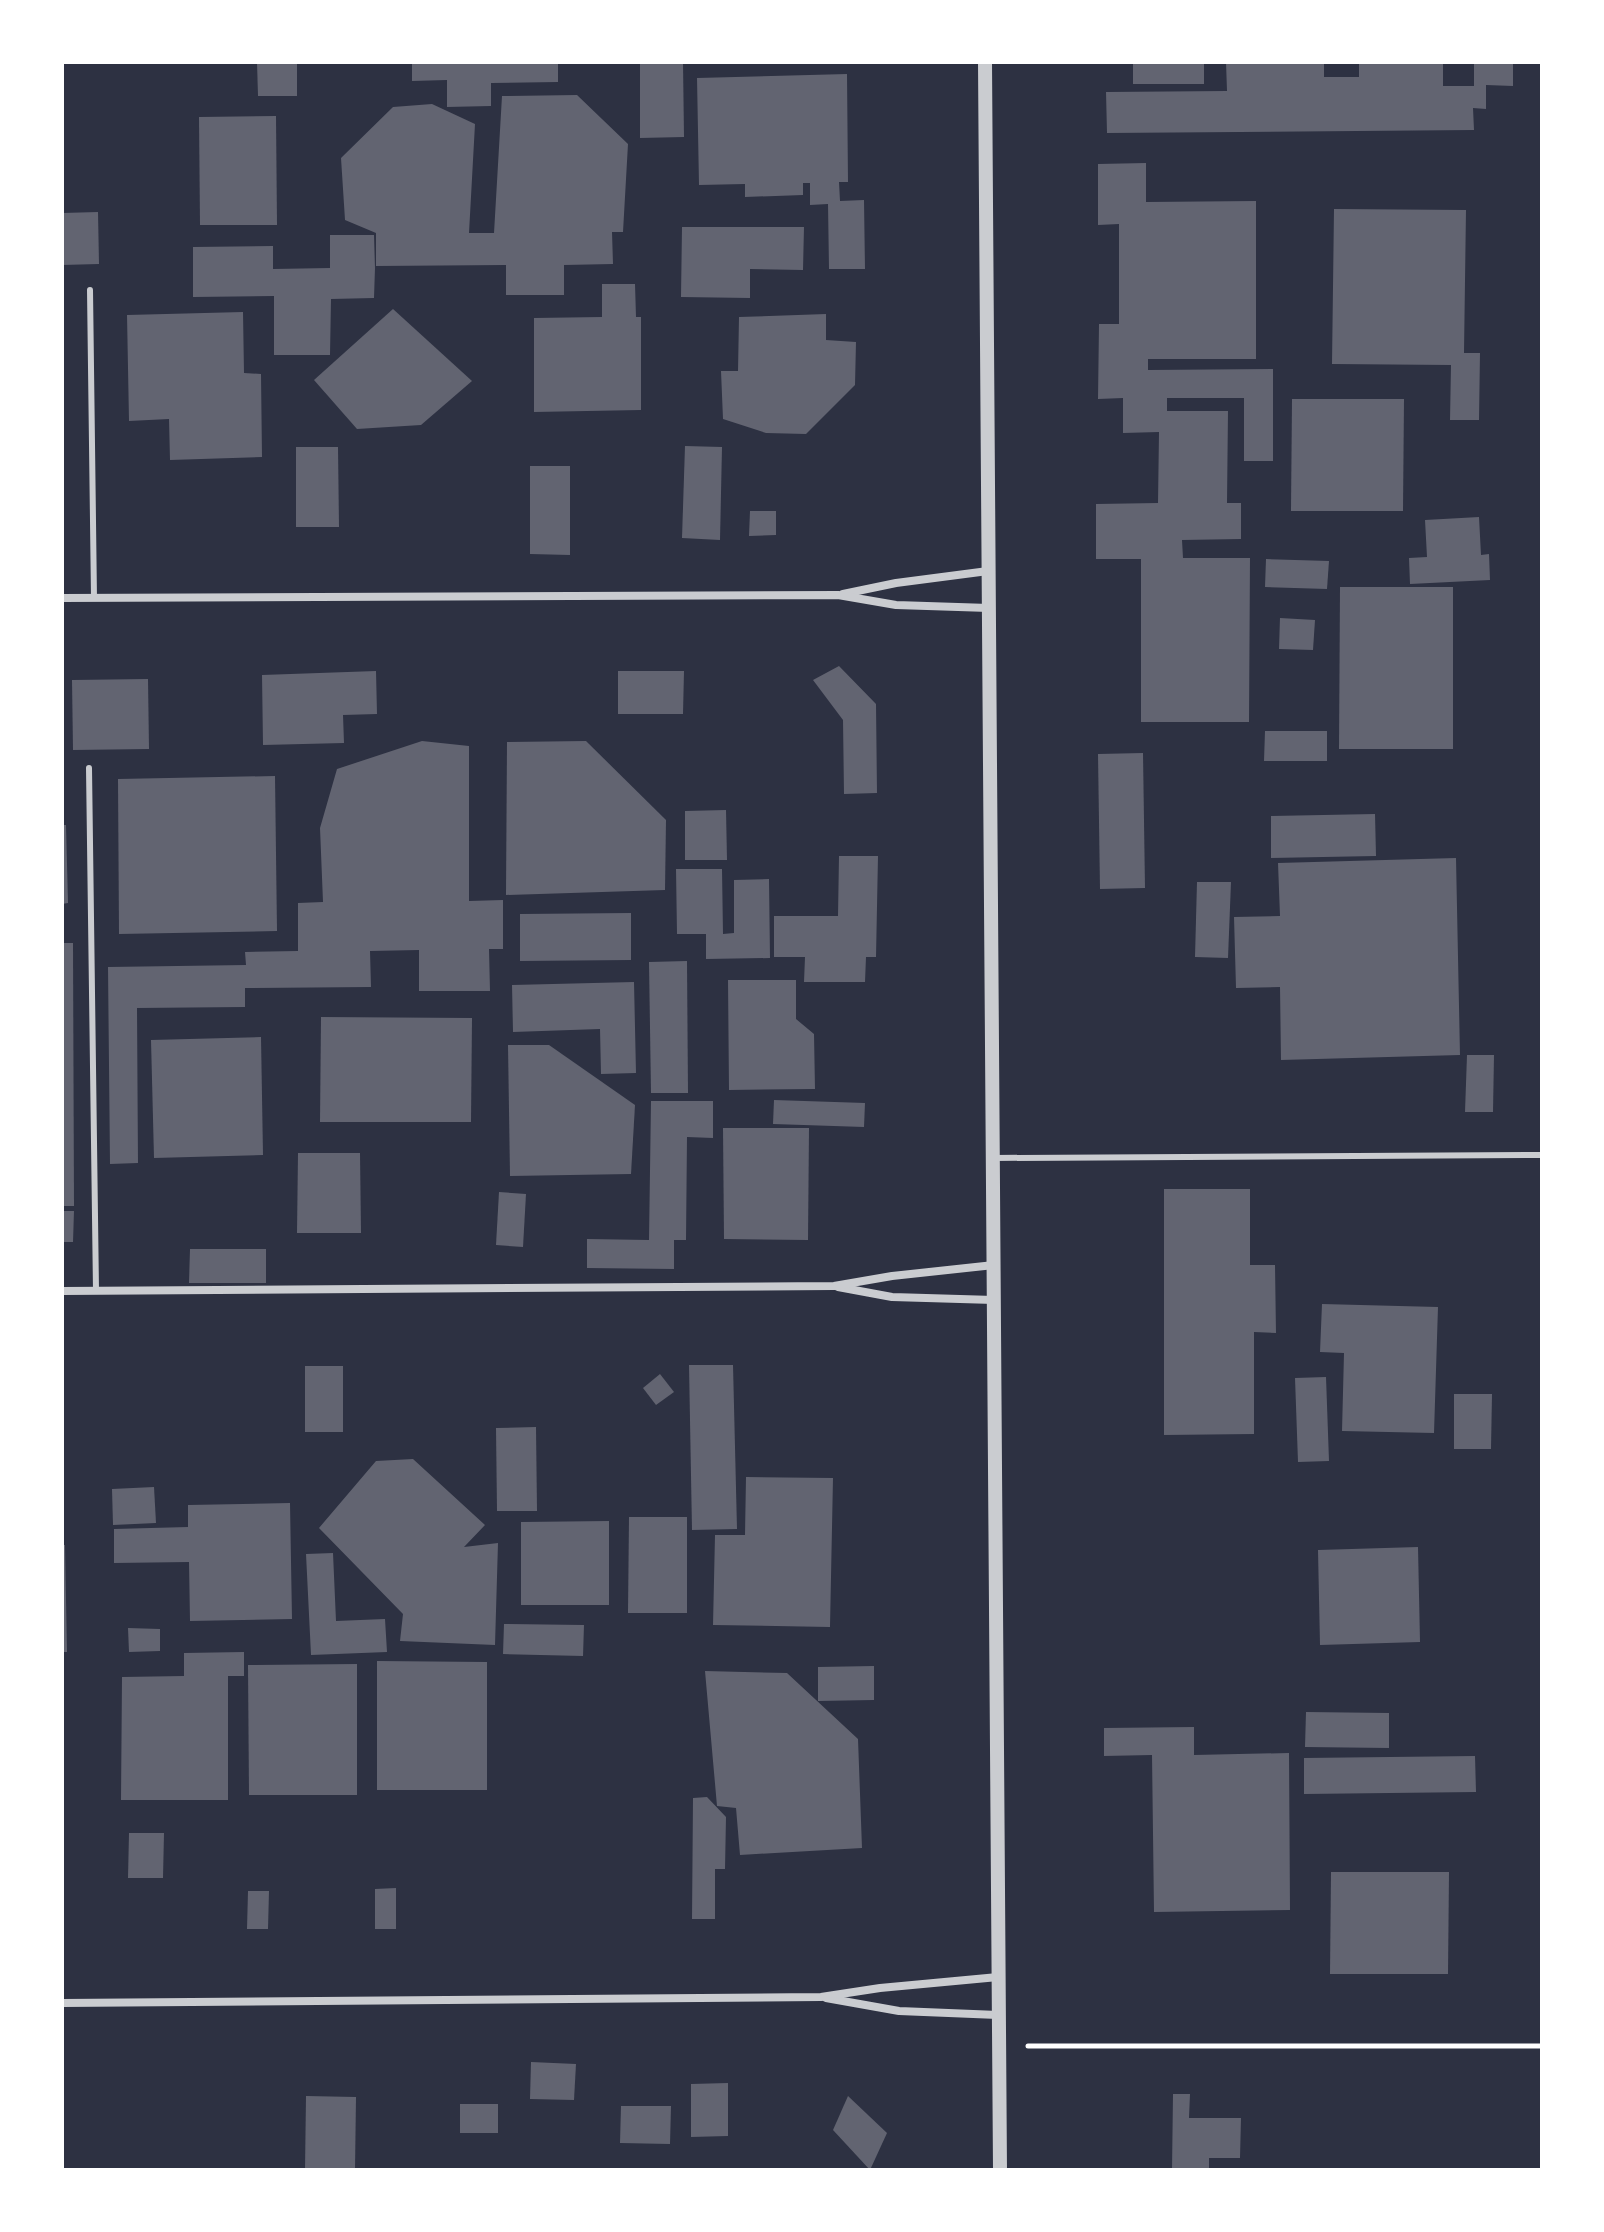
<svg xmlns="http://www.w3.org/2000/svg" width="1604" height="2232" font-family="Arial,sans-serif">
<rect width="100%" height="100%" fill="#2d3142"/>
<!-- building -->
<g fill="#626471">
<path d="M257 62H297V96H258Z"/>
<path d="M412 62H558V82L491 83V106L447 107V80L412 81Z"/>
<path d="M640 62H683L684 137 640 138Z"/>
<rect x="1133" y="62" width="71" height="22"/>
<path d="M1226 62 1324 63V77H1359V62H1443V86H1474V62H1513V86L1486 85V109L1473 108 1474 130 1107 133 1106 92 1227 91Z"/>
<path d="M847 74 848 182H839L840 201 864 200 865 269H829L828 204 810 205V183H803V195L745 197V184L699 185 697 78Z"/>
<path d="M577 95 628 144 623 232H612L613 264 564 265V295H506V265L376 266V233L345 220 341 158 393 107 432 104 475 124 469 233H494L502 96Z"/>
<path d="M276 116 277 225H200L199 117Z"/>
<path d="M1146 163V202L1256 201V359H1148V370L1273 369V461H1244V398H1167V411H1228L1227 503H1241V539L1182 540 1183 558H1250L1249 722H1141V559H1096V504L1158 503 1159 432 1123 433V398L1098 399 1099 324H1119V224L1098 225V164Z"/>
<path d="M1334 209 1466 210 1464 353H1480L1479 420H1450L1451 365 1332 364Z"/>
<path d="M98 212 99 264 62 265V213Z"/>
<path d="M682 227H804L803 270 750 269V298L681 297Z"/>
<path d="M330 235H374L375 268 374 298 331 299 330 355H274V296L193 297V247L273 246V269L330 268Z"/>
<path d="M602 284H635L636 317H641V410L534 412V318L602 317Z"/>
<path d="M393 309 472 381 421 425 357 429 314 380Z"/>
<path d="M243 312 244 373 261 374 262 457 170 460 169 419 129 421 127 315Z"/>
<path d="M826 314V340L856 342 855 385 806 434 766 433 723 419 721 371H738L739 317Z"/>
<path d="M1292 399H1404L1403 511H1291Z"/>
<path d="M685 446 722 447 720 540 682 538Z"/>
<path d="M296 447H338L339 527H296Z"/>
<path d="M530 466H570V555L530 554Z"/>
<path d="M750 511H776V535L749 536Z"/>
<path d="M1479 517 1481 555 1489 554 1490 580 1410 584 1409 558 1427 557 1425 520Z"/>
<path d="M1266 559 1329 561 1327 589 1265 587Z"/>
<path d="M1340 587H1453V749H1339Z"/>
<path d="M1280 618 1315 620 1313 650 1279 649Z"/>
<path d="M839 666 876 704 877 793 844 794 843 720 813 680Z"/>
<path d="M376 671 377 714 343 715 344 743 263 745 262 675Z"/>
<path d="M618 671H684L683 714H618Z"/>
<path d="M148 679 149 749 73 750 72 680Z"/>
<path d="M1265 731H1327V761H1264Z"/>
<path d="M422 741 469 746V901L503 900V949H489L490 991H419V950L370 951 371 987 245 988V1007L137 1008 138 1163 110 1164 108 967 246 965 245 952 298 951V903L323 902 320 828 337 769Z"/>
<path d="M586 741 666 820 665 890 506 895 507 742Z"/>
<path d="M1143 753 1145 888 1100 889 1098 754Z"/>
<path d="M275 776 277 931 119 934 118 779Z"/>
<path d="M726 810 727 860H685V811Z"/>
<path d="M1375 814 1376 856 1271 858V816Z"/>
<path d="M62 825H66L68 903 62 904Z"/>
<path d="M839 856H878L876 957H866L865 982H804L805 957H774V916H838Z"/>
<path d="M1456 858 1460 1055 1281 1060 1280 987 1236 988 1234 917 1280 916 1278 863Z"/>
<path d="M676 869H722L723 934 734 933V880L769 879 770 958 706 959V934H677Z"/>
<path d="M1197 882H1231L1228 958 1195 957Z"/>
<path d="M631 913V960L520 961V914Z"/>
<path d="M62 943H73L74 1206H62Z"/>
<path d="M687 961 688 1093H651L649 962Z"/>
<path d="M728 980H796V1019L814 1034 815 1089 729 1090Z"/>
<path d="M634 982 636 1073 601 1074 600 1029 513 1032 512 985Z"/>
<path d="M321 1017 472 1018 471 1122H320Z"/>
<path d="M261 1037 263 1155 154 1158 151 1040Z"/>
<path d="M508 1045H549L635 1105 631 1174 510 1176Z"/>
<path d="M1467 1055H1494L1493 1112H1465Z"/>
<path d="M774 1100 865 1103 864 1127 773 1124Z"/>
<path d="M651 1101H713V1138L687 1137 686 1240H674V1269L587 1268V1239L649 1240Z"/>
<path d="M723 1128H809L808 1240 724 1239Z"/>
<path d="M298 1153H360L361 1233H297Z"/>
<path d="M1164 1189H1250V1265H1275L1276 1333 1254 1332V1434L1164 1435Z"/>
<path d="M499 1192 526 1194 523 1247 496 1245Z"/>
<path d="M62 1211H74L73 1242H62Z"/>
<path d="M190 1249H266V1283H189Z"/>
<path d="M1322 1304 1438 1307 1434 1433 1342 1431 1344 1353 1320 1352Z"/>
<path d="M689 1365H733L737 1529 692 1530Z"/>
<rect x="305" y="1366" width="38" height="66"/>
<path d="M660 1374 674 1392 656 1405 643 1388Z"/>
<path d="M1326 1377 1329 1461 1298 1462 1295 1378Z"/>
<path d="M1454 1394H1492L1491 1449H1454Z"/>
<path d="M536 1427 537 1511H497L496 1428Z"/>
<path d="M413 1459 485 1525 464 1547 498 1543 495 1645 400 1641 403 1614 319 1528 376 1461Z"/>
<path d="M746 1477 833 1478 830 1627 713 1625 715 1535H745Z"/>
<path d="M154 1487 156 1523 113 1525 112 1489Z"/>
<path d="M290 1503 292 1619 190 1621 189 1562 114 1563V1529L188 1527V1505Z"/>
<path d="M629 1517H687V1613H628Z"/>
<path d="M609 1521V1605H521V1522Z"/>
<path d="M62 1545H65L67 1652H62Z"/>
<path d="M1418 1547 1420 1642 1320 1645 1318 1550Z"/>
<path d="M333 1553 336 1621 385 1619 387 1652 311 1655 306 1554Z"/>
<path d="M504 1624 584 1625 583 1656 503 1654Z"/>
<path d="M128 1628 160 1629V1651L129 1652Z"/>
<path d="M244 1652V1676H228V1800H121L122 1677 184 1676V1653Z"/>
<path d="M377 1661 487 1662V1790H377Z"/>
<path d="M357 1664V1795H249L248 1665Z"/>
<path d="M874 1666V1700L818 1701V1667Z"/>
<path d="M705 1671 787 1673 858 1739 862 1848 740 1855 736 1808 717 1806Z"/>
<path d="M1306 1712 1389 1713V1748L1305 1747Z"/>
<path d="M1194 1727V1755L1289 1753 1290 1910 1154 1912 1152 1755 1104 1756V1728Z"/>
<path d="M1475 1756 1476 1792 1304 1794V1758Z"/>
<path d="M707 1797 726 1817 725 1869H715V1919H692L693 1798Z"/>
<path d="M129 1833H164L163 1878H128Z"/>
<path d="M1331 1872H1449L1448 1974H1330Z"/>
<path d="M396 1888V1929H375V1889Z"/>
<path d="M248 1891H269L268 1929H247Z"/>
<path d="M531 2062 576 2064 574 2100 530 2099Z"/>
<path d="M728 2083V2136L691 2137V2084Z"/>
<path d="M1173 2094H1190L1189 2118H1241L1240 2158H1209V2170H1172Z"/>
<path d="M306 2096 356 2097 355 2170H305Z"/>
<path d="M848 2096 887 2133 870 2170 833 2130Z"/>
<rect x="460" y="2104" width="38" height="29"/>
<path d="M621 2106H671L670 2144 620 2143Z"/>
</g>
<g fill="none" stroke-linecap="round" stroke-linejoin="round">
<!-- path -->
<path stroke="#fff" stroke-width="5" d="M1028 2046H1542"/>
<!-- service -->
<g stroke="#caccd0" stroke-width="6">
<path d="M90 290 94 598"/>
<path d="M89 768 96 1291"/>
<path d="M994 1158 1542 1155"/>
</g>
<!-- minor -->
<g stroke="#caccd0" stroke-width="8">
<path d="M843 594 896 583 988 571"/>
<path d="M62 598 838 595 896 605 989 608"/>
<path d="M838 1287 892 1297 994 1300"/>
<path d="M62 1291 834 1286 892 1276 994 1265"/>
<path d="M826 1998 899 2011 998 2015"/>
<path d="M62 2003 821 1997 880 1988 998 1977"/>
</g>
<!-- tertiary -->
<path stroke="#caccd0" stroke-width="14" d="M985 62 1000 2170"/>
</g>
<!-- border -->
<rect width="1604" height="2232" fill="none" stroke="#ffffff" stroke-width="128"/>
</svg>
